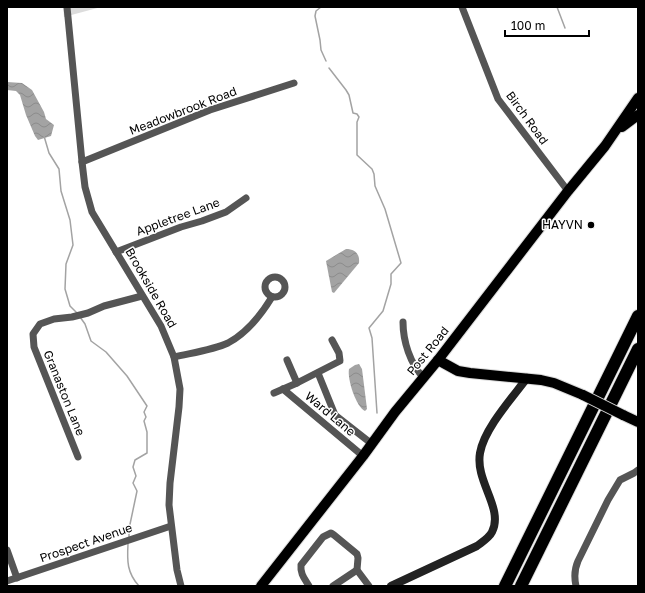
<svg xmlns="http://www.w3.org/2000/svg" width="645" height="593" font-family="'Golos Text',sans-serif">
<defs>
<pattern id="park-tufts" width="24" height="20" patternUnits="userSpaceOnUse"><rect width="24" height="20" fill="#dcdcdc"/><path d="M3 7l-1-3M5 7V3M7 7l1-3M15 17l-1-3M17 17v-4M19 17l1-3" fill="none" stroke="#bbb"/></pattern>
<pattern id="water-waves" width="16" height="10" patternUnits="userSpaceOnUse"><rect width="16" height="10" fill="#a3a3a3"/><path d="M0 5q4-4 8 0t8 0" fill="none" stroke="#8b8b8b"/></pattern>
</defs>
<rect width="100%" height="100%" fill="#fff"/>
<!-- park -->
<path fill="url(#park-tufts)" d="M63 7H101L64 17Z"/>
<!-- water -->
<g fill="url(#water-waves)">
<path d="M7 82 22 83 32 90 44 112 46 119 54 125 51 136 38 140 35 136 26 115 20 95 16 91 7 90Z"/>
<path d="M346 249C355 249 360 254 359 263L334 293 332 292 326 261Z"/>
<path d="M359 364 362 369 367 409 365 411C356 407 347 379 349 369L355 365Z"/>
</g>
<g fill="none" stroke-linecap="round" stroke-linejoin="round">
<!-- stream -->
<g stroke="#a3a3a3" stroke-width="1.5">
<path d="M321 7 316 11 315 16 320 40 321 50 326 61"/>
<path d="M557 7 565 28"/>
<path d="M329 68 346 90 349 95 353 113 357 114 359 117 357 122V155L372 169 374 174 375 186 385 209 401 263 391 274V284L383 311 369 328 372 338 377 413"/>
<path d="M44 136 49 153 59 169 61 191 70 220 73 245 66 264 65 289 70 306 78 314"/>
<path d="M80 317 85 324 91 341 106 352 127 376 147 406 144 412 146 417 144 421 147 432V453L135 460 133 467 136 476 133 483 137 491 129 529V538"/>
<path d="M128 544C127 561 127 573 139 586"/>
</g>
<!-- primary casing -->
<g stroke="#dbdbdb" stroke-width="12">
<g id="primary">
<path d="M622 127 638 115"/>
<path d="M438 360 458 371 470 373 541 380 554 383 583 395"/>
<path d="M623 415 638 422"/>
<path d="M261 586 363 456 395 412 438 360 568 191 605 146 638 98"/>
</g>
</g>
<!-- highway casing -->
<g stroke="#dbdbdb" stroke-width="14">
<g id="highway">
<path d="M505 586 638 316"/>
<path d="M521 586 638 349"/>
</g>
</g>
<!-- street -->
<g stroke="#555" stroke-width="7">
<path d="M67 7 82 162 85 187 92 212 161 326 174 357 180 389 179 407 170 483 169 505 177 570 181 586"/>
<path d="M462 7 498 99 568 191"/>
<path d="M82 162 210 110 294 83"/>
<path d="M116 252 181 227 202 221 226 212 246 198"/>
<circle cx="275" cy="287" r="10"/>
<path d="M403 322C403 341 410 364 424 378"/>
<path d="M174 357C191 353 213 350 228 343 247 333 261 315 272 297"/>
<path d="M287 360 297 383"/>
<path d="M318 373 335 415 372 444"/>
<path d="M283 389 363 456"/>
<path d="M274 393 297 383 340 361 339 353 332 340"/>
<path d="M78 457 34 347 33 334 40 324 54 319 72 317 88 313 104 306 142 296"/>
<path d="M7 550 17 578"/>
<path d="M7 581 171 526"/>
<path d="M309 586C305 579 300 574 301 565L323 537 331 533 334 535 357 554 358 558 357 570 369 586"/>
<path d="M333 586 357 570"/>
<path d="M576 586C574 577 574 570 578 561L608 500 620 480 634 473 638 470"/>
</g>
<!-- secondary -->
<path stroke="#222" stroke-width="8" d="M391 586 477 546C482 542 489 538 492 532 504 508 475 482 480 453 484 429 512 398 527 378"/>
<!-- primary -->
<use href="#primary" stroke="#000" stroke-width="10"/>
<!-- highway -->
<use href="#highway" stroke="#000" stroke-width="12"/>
<!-- primary-bridge casing -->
<g stroke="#dbdbdb" stroke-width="12" stroke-linecap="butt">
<path id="primary-bridge" d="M583 395 623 415"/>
</g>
<!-- primary-bridge -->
<use href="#primary-bridge" stroke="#000" stroke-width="10"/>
</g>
<!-- markers -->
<circle fill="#000" stroke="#fff" stroke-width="1.5" cx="591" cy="225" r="4"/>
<g text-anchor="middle" stroke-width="3" stroke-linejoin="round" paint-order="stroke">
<!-- street labels -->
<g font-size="12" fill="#000" stroke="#fff">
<text transform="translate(183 111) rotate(-21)" y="4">Meadowbrook Road</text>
<text transform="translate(527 118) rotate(54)" y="4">Birch Road</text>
<text transform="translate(178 217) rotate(-20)" y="4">Appletree Lane</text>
<text transform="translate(151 288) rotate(60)" y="4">Brookside Road</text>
<text transform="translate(428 351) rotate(-51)" y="4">Post Road</text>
<text transform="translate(64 393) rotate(68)" y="4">Granaston Lane</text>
<text transform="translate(330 414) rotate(40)" y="4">Ward Lane</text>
<text transform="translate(86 543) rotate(-19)" y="4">Prospect Avenue</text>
</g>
<!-- poi labels -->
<g font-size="12" fill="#000" stroke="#fff" text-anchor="end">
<text x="583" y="229">HAYVN</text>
</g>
</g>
<!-- border -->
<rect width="645" height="593" fill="none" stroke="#000000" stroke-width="16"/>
<!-- scale -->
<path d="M505 30v6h84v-6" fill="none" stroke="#000000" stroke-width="2"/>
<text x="511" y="30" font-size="12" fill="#000000" stroke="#ffffff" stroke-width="3" paint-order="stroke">100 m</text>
</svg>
